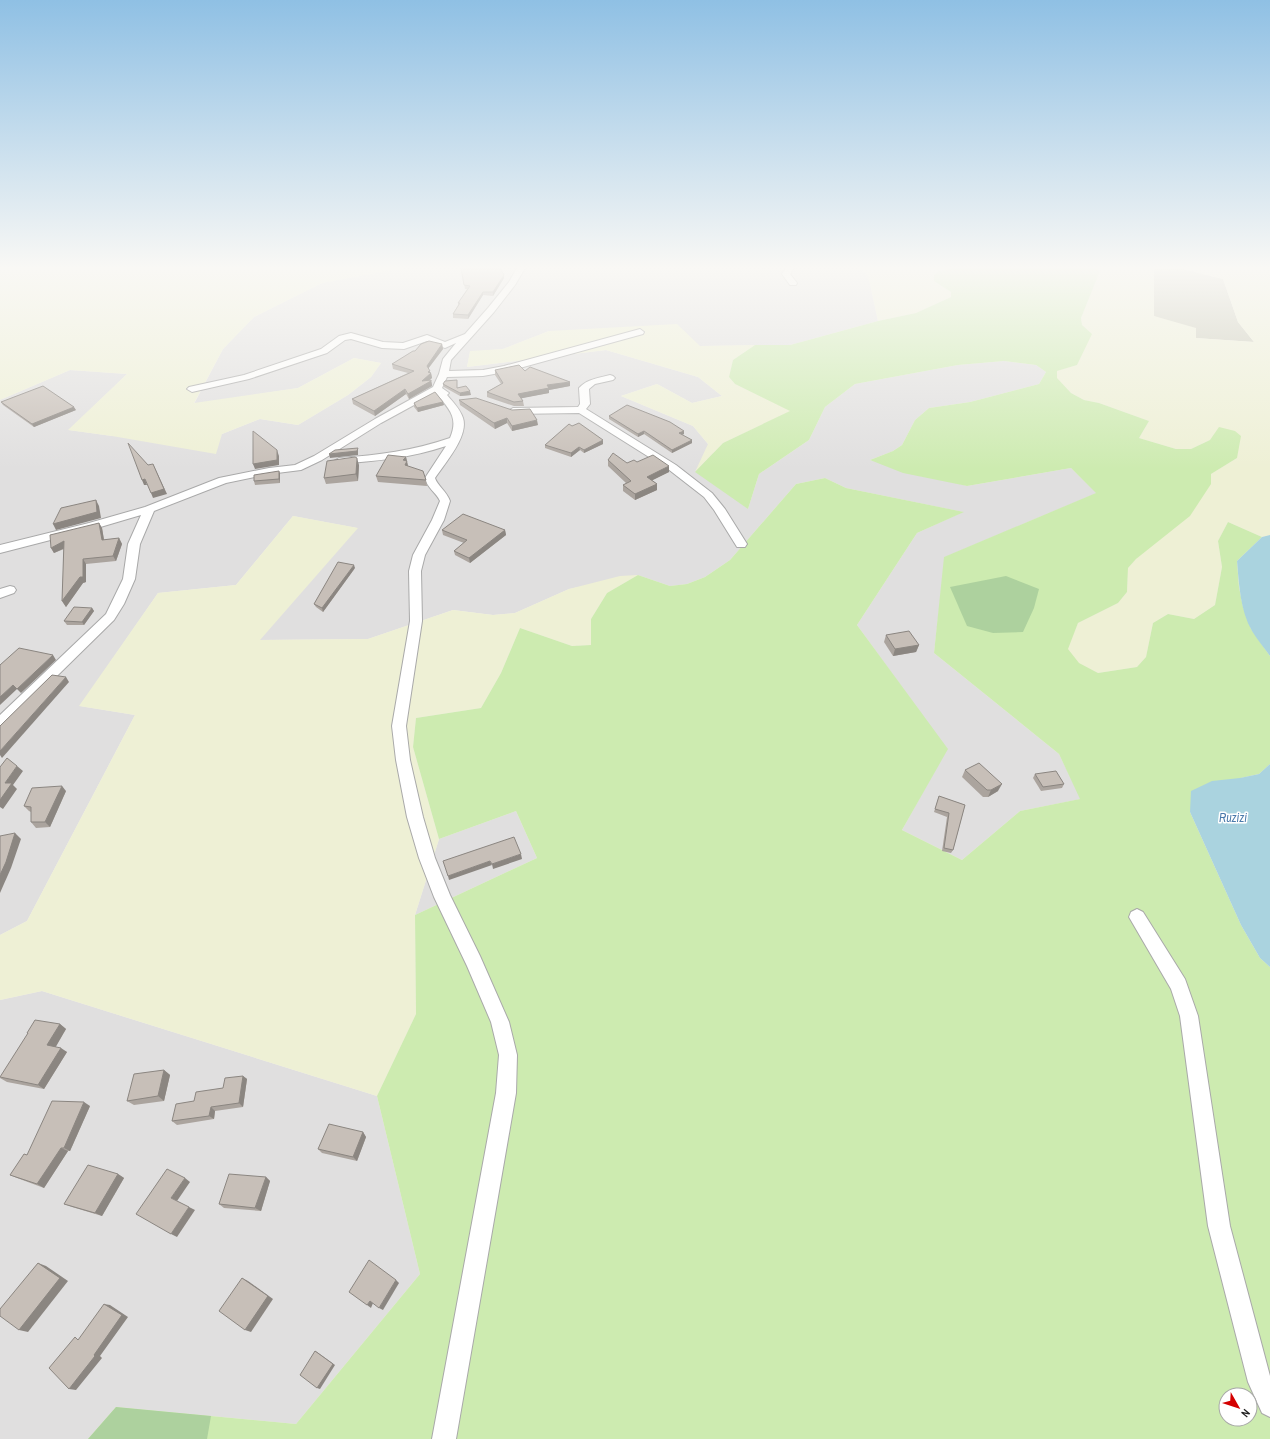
<svg xmlns="http://www.w3.org/2000/svg" width="1270" height="1439" font-family="'Archivo Narrow',sans-serif">
<rect width="100%" height="100%" fill="#f2efe9"/>
<!-- residential -->
<g fill="#e0dfdf">
<path d="M402 268H857L868 275 878 321 790 345 700 346 549 331 503 349 470 352 467 367 606 350 698 377 722 396 692 403 657 384 621 396 693 426 708 444 748 509 759 474 809 440 825 407 855 384 958 365 1004 361 1036 365 1046 372 1039 384 970 402 929 408 915 420 902 445 893 451 870 460 967 486 1071 468 1097 493 945 557 934 653 1059 754 1081 799 1020 811 962 860 902 830 947 749 857 625 917 533 963 512 846 488 825 478 796 484 730 560 705 577 687 584 670 586 638 575 569 589 515 613 493 615 453 610 368 639 259 640 357 528 293 516 236 585 158 593 80 706 135 715 27 921 0 935V400L70 370 127 374 69 430 112 436 222 434 260 419 298 425 348 395 371 377 381 363 354 358 298 388 194 404 223 349 254 317 322 283Z"/>
<path d="M516 811 537 858 415 915 439 839Z"/>
<path d="M42 991 377 1096 420 1274 296 1424 116 1407 88 1439H0V1000Z"/>
</g>
<!-- construction -->
<path fill="#c7c7b4" d="M1154 269H1183L1223 279 1238 322 1254 342 1195 338 1154 316Z"/>
<!-- farmland -->
<g fill="#eef0d5" fill-rule="evenodd">
<path d="M0 268H402L322 283 254 317 223 349 194 403 298 388 354 358 381 363 371 377 348 395 298 425 260 419 222 434 216 454 112 436 68 430 127 374 70 370 0 400Z"/>
<path d="M857 268H953L939 271 934 281 951 292V297L916 313 878 321 868 275Z"/>
<path d="M1095 268H1270V535L1262 537 1228 522 1218 541 1222 567 1215 605 1194 619 1168 614 1153 623 1146 657 1137 667 1098 673 1078 663 1067 649 1078 623 1118 603 1127 592 1128 568 1211 474 1237 458 1210 440 1191 449H1176L1139 438 1149 421 1099 403 1084 400 1071 393 1056 378V371L1077 365 1082 325 1081 318 1100 271ZM1154 269H1183L1223 279 1238 322 1254 342 1196 338V328L1154 316Z"/>
<path d="M677 324 700 346 755 345 733 360 729 377 735 384 791 411 723 443 695 472 708 444 693 426 621 396 657 384 692 403 722 396 698 377 606 350 467 367 470 351 503 349 549 331Z"/>
<path d="M293 516 358 528 260 640 368 639 453 610 493 615 515 613 569 589 620 576 638 575 607 593 591 619V645L572 646 520 628 501 673 481 708 416 718 413 747 439 839 415 915 416 1014 377 1096 42 991 0 1000V935L27 921 135 715 79 706 158 593 236 585Z"/>
</g>
<!-- grass -->
<path fill="#cdebb0" fill-rule="evenodd" d="M953 268H1095L1100 271 1081 318 1082 325 1092 334 1077 365 1057 371V378L1071 393 1084 400 1099 403 1149 421 1139 438 1176 449H1191L1210 440 1219 427 1235 431 1241 436 1237 458 1211 474V484L1190 516 1136 559 1128 568 1127 592 1118 603 1078 623 1068 649 1079 663 1098 673 1137 667 1146 657 1153 623 1168 614 1194 619 1215 605 1222 567 1218 541 1228 522 1262 537 1237 561 1239 587 1243 607 1251 629 1270 656V764L1259 774 1241 778 1190 812 1241 925 1260 958 1270 967V1439H88L116 1407 296 1424 420 1274 377 1096 416 1014 415 915 537 858 516 811 439 839 413 747 416 718 481 708 501 673 520 628 572 646 591 645V619L607 593 638 575 670 586 687 584 705 577 730 560 796 484 825 478 846 488 964 512 917 533 857 625 948 749 902 830 962 860 1020 811 1080 799 1059 754 934 653 944 557 1096 493 1071 468 967 486 903 473 870 460 893 451 902 445 915 420 929 408 970 402 1039 384 1046 372 1036 365 1004 361 958 365 855 384 825 407 809 440 759 474 748 509 695 472 723 443 790 411 735 384 729 377 733 360 755 345H790L878 321 916 313 951 297V292L934 281V275L939 271ZM1226 1395H1250V1419H1226Z"/>
<!-- forest -->
<g fill="#add19e">
<path d="M1006 576 1039 589 1034 608 1023 632 993 633 967 626 950 587Z"/>
<path d="M116 1407 211 1416 207 1439H88Z"/>
</g>
<!-- water -->
<g fill="#aad3df">
<path d="M1270 535V656C1264 648 1257 639 1252 631 1240 610 1239 584 1237 561L1262 537Z"/>
<path d="M1270 764V967L1260 958 1241 925 1190 812 1191 791 1212 781 1240 778 1259 774Z"/>
</g>
<g fill="none" stroke-linecap="round" stroke-linejoin="round">
<!-- minor casing -->
<g stroke="#a9a9a9" stroke-width="2">
<g id="minor">
<path d="M517 268H525L515 285 494 312 451 360 449 371 483 370 504 366 640 329 644 332 643 334 505 372 483 376 447 377 442 388 449 393 447 395C453 402 460 409 463 418 469 436 445 463 435 478 437 485 447 492 450 501L444 520 425 555 421 571 422 621 406 726 410 760 423 817 435 858 450 895 480 956 509 1022 517 1055 516 1093 456 1439H432L496 1093 499 1055 491 1022 467 966 434 897 419 858 407 817 396 760 392 726 410 621 409 571 413 555 432 520 440 501C436 492 427 488 425 478L446 446C411 458 375 461 339 464L334 461 339 458C379 455 412 451 450 438 459 417 449 409 436 393L381 423 322 460 301 470 269 474 226 483 154 511 140 544 135 579 124 604 114 620 5 727 0 728V715L106 614 123 579 128 544 141 515 97 528 0 553V545L89 523 145 507 219 478 269 468 295 465 314 456 375 419 433 387 439 374 443 359 456 343 445 348 427 341 404 349 382 348 351 339 345 340 327 353 249 379 192 392 187 389 189 387 244 375 321 349 339 336 351 333 383 342 403 343 427 335 445 342 465 334 488 308 509 282Z"/>
<path d="M786 268H794L790 274 797 283 796 285H790L782 274Z"/>
<path d="M610 375 613 376 615 378 613 380 595 384 589 389 590 404 586 409 676 465 712 493 725 509 747 544 745 547H737L714 510 704 497 668 469 579 413 513 414 508 411 513 408 578 407 580 404 579 388C587 379 599 378 610 375Z"/>
<path d="M10 586 14 587 16 590 14 593 0 598V589Z"/>
<path d="M1137 909 1143 912 1185 979 1198 1016 1230 1226 1270 1376V1417L1262 1413 1248 1382 1208 1226 1180 1016 1171 989 1129 917 1131 912Z"/>
</g>
</g>
<!-- minor -->
<use href="#minor" fill="#fff" fill-rule="evenodd"/>
</g>
<!-- wall -->
<g fill="#aba49e">
<path d="M461 268 504 278 493 296 483 295 468 319 453 318V314L458 305V303L467 289H465Z"/>
<path d="M442 344 443 349 428 369 430 373H431L432 378 429 380H431L432 385V386L409 399 406 394 375 416 353 404 352 399 408 373 393 369 392 364 415 351Z"/>
<path d="M495 370 525 371 570 386 549 390V393L521 398 523 401 524 406H514L487 397V392L501 384 495 375Z"/>
<path d="M457 380V388L471 395 460 396 444 387 443 384Z"/>
<path d="M459 400 538 425 512 431 507 423 495 429 460 405Z"/>
<path d="M1 402 76 410 34 427 3 405Z"/>
<path d="M443 402 444 405 418 412 414 407V403Z"/>
<path d="M609 416 684 431V434L682 435 692 440V443L672 453 644 434 638 437 609 419Z"/>
<path d="M572 426 603 444 584 453 580 450 571 457 545 448V445Z"/>
<path d="M406 457 408 466 426 480 427 486 378 482 376 476Z"/>
<path d="M608 460 627 463 637 462 669 472 652 480 657 484V490L635 500 623 491V485L626 483 608 466Z"/>
<path d="M359 465 358 481 326 484 324 478Z"/>
<path d="M279 471 280 474V483L255 485 254 481Z"/>
<path d="M99 523 102 528 104 540 119 538 122 544 116 561 86 564V582L83 583 66 607 62 601 64 549 54 553 51 548Z"/>
<path d="M442 530H505L506 535 470 563 455 555 454 551 464 543 443 535Z"/>
<path d="M355 568 323 612 316 607 314 604Z"/>
<path d="M92 608 94 611 84 625H67L64 621Z"/>
<path d="M886 635 919 645 916 652 893 656 884 642Z"/>
<path d="M965 770 998 791 988 797H983L962 777Z"/>
<path d="M1035 774 1064 784 1062 788 1041 791 1033 778Z"/>
<path d="M66 791 50 827 36 828 31 822V812L29 811 24 806Z"/>
<path d="M939 796 965 805 953 850 951 853 942 851 947 817 934 812Z"/>
<path d="M60 1024 66 1029 55 1047 67 1052 44 1089 7 1082 0 1078 28 1034 27 1033Z"/>
<path d="M164 1070 170 1075 164 1101 134 1105 127 1101Z"/>
<path d="M243 1076 247 1079 243 1107 215 1111 214 1119 177 1125 172 1121 194 1101 223 1088Z"/>
<path d="M90 1106 70 1151H68L44 1188 17 1178 10 1175 27 1155Z"/>
<path d="M363 1132 366 1137 357 1161 322 1153 318 1149Z"/>
<path d="M118 1174 124 1178 102 1216 72 1207 64 1204Z"/>
<path d="M266 1177 270 1181 261 1211 224 1208 219 1204Z"/>
</g>
<!-- shaded-wall -->
<g fill="#8b8681">
<path d="M504 275V278L493 296V292Z"/>
<path d="M483 292V295L468 319V315Z"/>
<path d="M442 344 443 349 427 370V366Z"/>
<path d="M430 371V374L431 373 432 378 423 385 422 381 428 372Z"/>
<path d="M431 380 432 385V386L409 399 408 394Z"/>
<path d="M570 382V386L549 390V393L518 399V394L547 385Z"/>
<path d="M405 389 406 394 375 416 374 411Z"/>
<path d="M470 391 471 395 460 396V393Z"/>
<path d="M443 402 444 405 418 412 417 408Z"/>
<path d="M74 407 76 410 34 427 32 424Z"/>
<path d="M507 418V423L495 429 494 423Z"/>
<path d="M537 420 538 425 512 431V426Z"/>
<path d="M644 431V434L638 437V434Z"/>
<path d="M684 431V434L679 436V433Z"/>
<path d="M603 440V444L584 453V450Z"/>
<path d="M692 440V443L672 453V450Z"/>
<path d="M579 447 580 450 571 457V453Z"/>
<path d="M358 448V455L330 458 329 454Z"/>
<path d="M277 450 279 456V465L255 469 253 464Z"/>
<path d="M406 457 408 466 406 471 403 460Z"/>
<path d="M357 458 359 465 358 481 356 474Z"/>
<path d="M153 464 167 494 153 498 151 493Z"/>
<path d="M669 466V472L647 483V477Z"/>
<path d="M279 471 280 474V483L279 479Z"/>
<path d="M145 479 147 485H144L142 480Z"/>
<path d="M657 484V490L635 500V494Z"/>
<path d="M96 500 99 506 101 518 56 530 53 524Z"/>
<path d="M99 523 102 528 105 546 102 540Z"/>
<path d="M505 530 506 535 470 563 469 558Z"/>
<path d="M119 538 122 544 116 561 113 556Z"/>
<path d="M64 541 67 547 54 553 51 548Z"/>
<path d="M83 559 86 564V582L83 583 66 607 62 601Z"/>
<path d="M354 565 355 568 323 612 322 608Z"/>
<path d="M92 608 94 611 84 625 82 622Z"/>
<path d="M919 645 916 652 893 656 895 649Z"/>
<path d="M53 655 56 660 21 693 17 689Z"/>
<path d="M66 677 69 682 2 758 0 755V751Z"/>
<path d="M13 685 17 689 0 705V697Z"/>
<path d="M17 766 23 771 13 785 17 789 3 809 0 807V800L5 783Z"/>
<path d="M1002 784 998 791 988 797 991 790Z"/>
<path d="M62 786 66 791 50 827 45 822Z"/>
<path d="M15 833 21 839 11 868 0 893V875Z"/>
<path d="M521 854 522 859 493 869 492 864Z"/>
<path d="M490 861 492 865 449 880 448 876Z"/>
<path d="M60 1024 66 1029 54 1050 47 1045Z"/>
<path d="M61 1048 67 1052 44 1089 38 1085Z"/>
<path d="M164 1070 170 1075 164 1101 158 1096Z"/>
<path d="M243 1076 247 1079 243 1107 239 1103Z"/>
<path d="M84 1102 90 1106 70 1151 64 1148Z"/>
<path d="M211 1107 215 1111 214 1119 209 1116Z"/>
<path d="M363 1132 366 1137 357 1161 353 1157Z"/>
<path d="M61 1148 68 1151 44 1188 37 1184Z"/>
<path d="M118 1174 124 1178 102 1216 95 1213Z"/>
<path d="M266 1177 270 1181 261 1211 255 1208Z"/>
<path d="M185 1178 190 1182 177 1201 171 1198Z"/>
<path d="M189 1207 195 1210 177 1237 171 1234Z"/>
<path d="M38 1263 46 1266 68 1281 28 1332 19 1330Z"/>
<path d="M242 1278 248 1281 273 1299 251 1332 245 1330Z"/>
<path d="M396 1280 399 1283 383 1310 379 1308Z"/>
<path d="M370 1301 373 1303 371 1308 367 1305Z"/>
<path d="M104 1304 110 1305 128 1317 100 1356 102 1358 76 1390 69 1389 94 1355Z"/>
<path d="M315 1351 317 1352 335 1365 320 1389 317 1388Z"/>
</g>
<!-- building -->
<g fill="#c7bfb8" stroke="#8b8681">
<path d="M461 268H500L504 275 493 292H483L468 315 453 314 460 303H458L470 286 464 285Z"/>
<path d="M429 341 442 344 427 366 430 371 428 372 431 373 422 381 431 380V381L408 394 405 389 374 411 352 399 414 371 392 364 413 351H415L421 344Z"/>
<path d="M519 365 525 371 530 367 570 382 547 385 549 388 518 394 523 401 514 402 487 392 503 383 495 370Z"/>
<path d="M457 380V388L466 386 470 391 460 393 443 384 445 381Z"/>
<path d="M43 386 74 407 32 424 1 402Z"/>
<path d="M435 392 443 402 417 408 414 403Z"/>
<path d="M476 398 512 410 530 409 537 420 512 426 507 418 494 423 459 400Z"/>
<path d="M627 405 670 422 684 431 679 433 692 440 672 450 644 431 638 434 609 416Z"/>
<path d="M579 423 603 440 584 450 579 447 571 453 545 445 569 424 572 426Z"/>
<path d="M253 431 277 450V460L253 464Z"/>
<path d="M128 443 148 465 153 464 164 489 151 493 145 479 142 480Z"/>
<path d="M358 448 357 451 329 454 335 450Z"/>
<path d="M613 453 627 463 634 460 637 462 653 455 669 466 647 477 657 484 635 494 623 485 631 481 608 460Z"/>
<path d="M388 455 406 457 403 460 407 461 405 465 423 471 426 480 376 476Z"/>
<path d="M355 457 357 458 356 474 324 478 327 461Z"/>
<path d="M279 471V479L254 481V475Z"/>
<path d="M96 500 97 512 53 524 61 508Z"/>
<path d="M463 514 505 530 469 558 454 551 467 540 442 530Z"/>
<path d="M99 523 102 540 119 538 113 556 83 559V577H80L62 601 64 541 51 548 50 535Z"/>
<path d="M338 562 354 565 322 608 314 604Z"/>
<path d="M74 607 92 608 82 622 64 621Z"/>
<path d="M909 631 919 645 895 649 886 635Z"/>
<path d="M19 648 53 655 17 689 13 685 0 697V665Z"/>
<path d="M52 675 66 677 0 751V726Z"/>
<path d="M7 758 17 766 5 783H12L0 800V767Z"/>
<path d="M979 763 1002 784 991 790H987L965 770Z"/>
<path d="M1056 771 1064 784 1043 787 1035 774Z"/>
<path d="M62 786 45 822H31V807L24 806 32 788Z"/>
<path d="M939 796 965 805 953 850 944 848 949 813 935 809Z"/>
<path d="M15 833 6 862 0 875V836Z"/>
<path d="M514 837 521 854 492 864 490 861 448 876 443 861Z"/>
<path d="M35 1020 60 1024 47 1045 61 1048 38 1085 0 1077 28 1033H27Z"/>
<path d="M164 1070 158 1096 127 1101 134 1074Z"/>
<path d="M243 1076 239 1103 211 1107 209 1116 172 1121 176 1104 194 1101 196 1092 223 1088 225 1078Z"/>
<path d="M52 1101 84 1102 64 1148H61L37 1184 10 1175 24 1154 27 1155Z"/>
<path d="M329 1124 363 1132 353 1157 318 1149Z"/>
<path d="M88 1165 118 1174 95 1213 64 1204Z"/>
<path d="M167 1169 185 1178 171 1198 189 1207 171 1234 136 1214Z"/>
<path d="M229 1174 266 1177 255 1208 219 1204Z"/>
<path d="M369 1260 396 1280 379 1308 370 1301 367 1305 349 1292Z"/>
<path d="M38 1263 60 1278 19 1330 0 1316V1309Z"/>
<path d="M242 1278 268 1296 245 1330 219 1311Z"/>
<path d="M104 1304 122 1315 94 1355 95 1356 69 1389 49 1368 75 1337 78 1340Z"/>
<path d="M315 1351 333 1364 317 1388 300 1375Z"/>
</g>
<!-- sky -->
<linearGradient id="sky" x2="0" y2="1"><stop stop-color="#8fc0e4"/><stop offset="0.57" stop-color="#f9f8f5"/><stop offset="1" stop-color="#f9f8f5" stop-opacity="0"/></linearGradient>
<rect width="1270" height="469" fill="url(#sky)"/>
<g text-anchor="middle" stroke-width="3" stroke-linejoin="round" paint-order="stroke">
<!-- water labels -->
<g font-size="12" font-style="italic" fill="#4a7aab" stroke="#fff">
<text x="1233" y="822">Ruzizi</text>
</g>
</g>
<!-- north arrow -->
<g transform="translate(1238 1407) rotate(129)"><circle r="19" fill="#ffffff" stroke="#a7a7a7"/>
<path d="M0-3L7 15L0 10L-7 15Z" fill="#d40000"/>
<text y="-6" font-size="11" font-weight="bold" text-anchor="middle" fill="#222222">N</text>
</g>
</svg>
